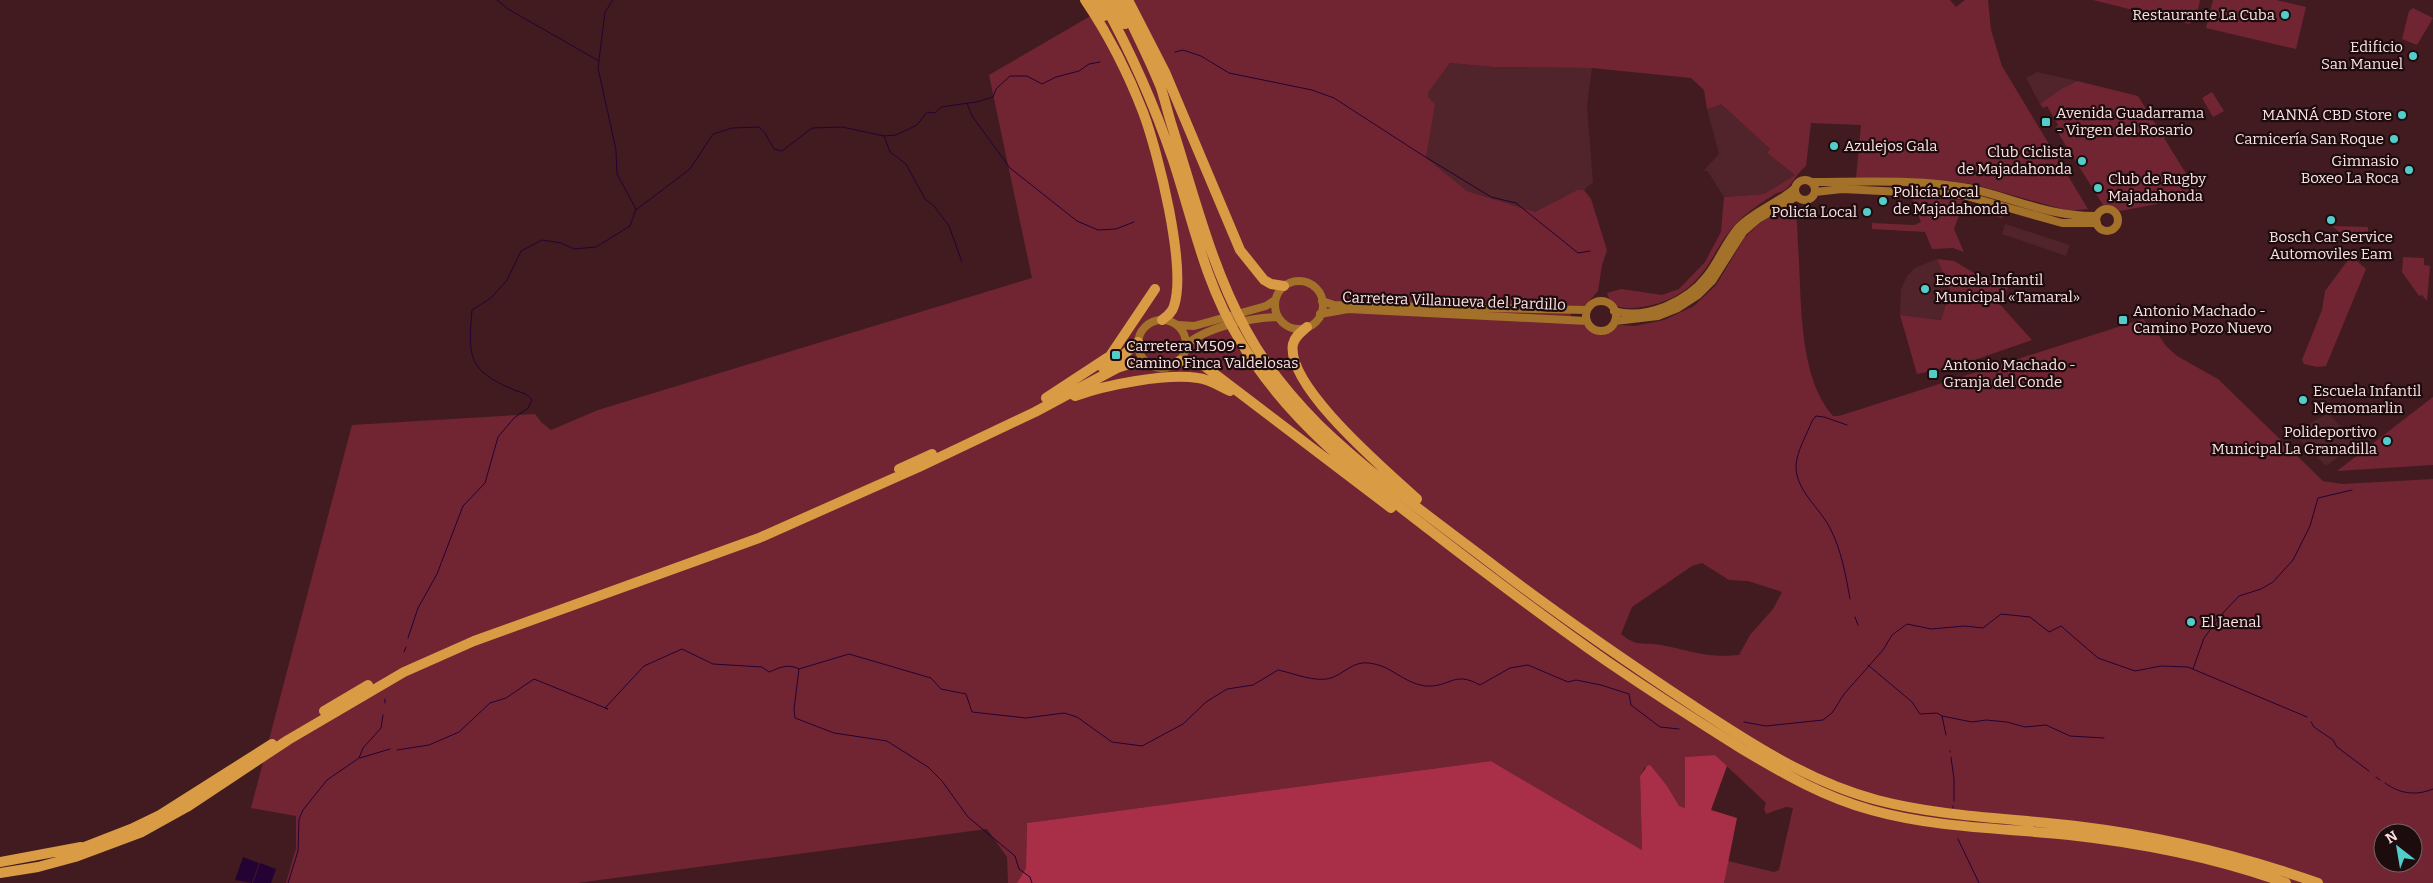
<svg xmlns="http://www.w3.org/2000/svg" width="2433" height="883" viewBox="0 0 2433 883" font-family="Bitter,serif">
  <rect width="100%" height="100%" fill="#411b20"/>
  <!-- built -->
  <path fill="#51232a" d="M1450,63L1494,67L1592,68L1587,105L1593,182L1584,190H1577L1535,212L1467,191L1437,169L1426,158L1434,105L1427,97L1428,93Z
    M2037,72L2077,81L2061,89L2040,104L2026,78Z
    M1720,103L1770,149L1767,153L1795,175L1764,194L1724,197L1708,172L1704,170L1719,154L1707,109Z
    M2005,224L2070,245L2066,256L2002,234Z
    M1937,259L1950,290L1941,320L1900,315L1901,289L1907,276L1915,268Z
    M2328,413L2355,441L2354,445L2326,466L2300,440V437L2312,422Z"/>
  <!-- green -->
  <path fill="#712533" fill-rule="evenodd" d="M1118,0H1950L1956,7L1965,0H1988L1991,30L2002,66L2088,209L2069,211L1973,184L1949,181L1856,178L1861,125L1811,123L1806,166C1796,174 1793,183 1786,189C1782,192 1776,193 1772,196C1759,204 1746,213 1736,224C1724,236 1717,251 1708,265C1690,293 1662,307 1630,308C1619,308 1611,306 1607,293L1621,289L1662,295L1679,289L1705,262L1721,232L1724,197L1764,194L1795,175L1767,153L1770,149L1721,104L1707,109L1704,90L1691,78L1592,68L1494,67L1450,63L1428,93V97L1435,104L1426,158L1467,191L1535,212L1577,190H1584L1591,199L1607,250L1602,265L1598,291L1585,306H1572L1570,323L1582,324L1596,333L1609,332L1619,325L1635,326L1664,320L1694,306L1716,285L1745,237L1760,223L1783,207L1793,203C1798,215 1797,232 1798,245C1802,296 1797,376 1833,416H1839L2143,319L2148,325L2151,324L2166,346L2177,356L2218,379L2323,481L2342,484L2433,479V883H1724L1728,861L1774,872L1779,870L1793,808L1786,807L1766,814L1764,809L1766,803L1715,755L1685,757V808L1679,807L1645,767L1640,776L1642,850L1491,761L1027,823L1026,868L1017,883H1008L1007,857L987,829L577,883H286L296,848V816L251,808L352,425L535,414L541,422L551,430L598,410L1032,278L989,75ZM1702,563L1729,580L1748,581L1782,592L1773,609L1750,635L1739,655C1705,658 1693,651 1661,645C1643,642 1636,647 1621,634L1632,607L1692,566ZM2383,833H2413V863H2383Z
    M2093,0H2200L2196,18L2189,24Z
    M2213,0H2276L2306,7L2296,49L2206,28Z
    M2413,8L2433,18L2417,45L2402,39L2409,11Z
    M2077,81L2138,96L2200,196L2120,211L2103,205L2055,128L2058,125L2047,106L2043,108L2040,104L2061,89Z
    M2212,92L2224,111L2213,117L2202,98Z
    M1911,196L1964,200L1962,206L2003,215L2002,218L1962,207L1954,229L1964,252L1953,248L1932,249L1925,232L1872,229V223L1914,225L1921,222Z
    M2332,226L2368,227V235L2362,234L2348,239Z
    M2351,256L2366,269L2326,366L2317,367L2304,364L2302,360L2322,310L2325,291Z
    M2403,257L2424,258V265L2430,266L2427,301L2422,295L2419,296L2402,272Z
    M1937,259L1954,261L1981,277L2008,287L2007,290L1996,300L2032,340L1960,365L1917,374L1900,315L1941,320L1950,290Z
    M2433,397V465L2337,471Z"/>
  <!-- forest -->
  <path fill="#a92f49" d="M1715,755L1727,766L1711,810L1737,818L1724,883H1017L1026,868L1027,823L1491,761L1642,850L1640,776L1648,765L1651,766L1667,786L1679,806L1685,808V757Z"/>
  <!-- water -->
  <path fill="#250234" d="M243,857L259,863L252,883L235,880Z
    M260,863L276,869L271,883H253Z"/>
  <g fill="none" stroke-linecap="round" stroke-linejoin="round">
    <!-- stream -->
    <path stroke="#250234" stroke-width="1" d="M497,0L508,9L599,61
      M613,0L605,12L598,68L616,150L617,174L636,209
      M1175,52L1183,50L1201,56L1229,73L1312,90L1334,98L1419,153L1491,197L1516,203L1578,253L1590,251
      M967,103L972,116L1010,168L1077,221L1098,230L1116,229L1134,222
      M884,136L890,152L906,164L925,199L934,206L949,226L962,262
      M637,209L690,169L713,134L732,128L759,127L765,133L774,149L782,151L812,128L842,127L884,136L896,135L917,125L927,112L935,113L941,107L976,102L993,97L996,89L1010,76H1027L1042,84L1056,77L1079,71L1089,64L1100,62
      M1847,425L1824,417L1816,416L1812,421C1807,434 1797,451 1796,465C1795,490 1820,508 1830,528C1841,549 1846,576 1850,599
      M1855,617L1858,625
      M408,638L418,608L437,574L463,506L485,483L498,437L514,418L528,408L532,400C527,392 520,393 512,389C468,370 468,357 472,310L491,298L507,280L521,251L542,240L561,243L574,249L596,247L630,226L636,209
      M404,652L406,647
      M1868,665L1912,702L1920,714L1937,713L1942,716L1946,735
      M799,669L794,709L795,718L834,733L887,741L928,767L942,781L968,817L1015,856L1019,869L1030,877L1032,883
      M2193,669L2204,638L2222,614L2239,596L2261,589L2273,582L2293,560L2310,526L2318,498L2352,490
      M385,703V699
      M1942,716L1972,722L1986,720L2007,722L2025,727L2046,725L2070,736L2104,738
      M1744,722L1766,726L1823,720L1832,713L1844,694L1883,650L1892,635L1907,624L1931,629L1965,626L1983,628L2001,614L2030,617L2049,632L2061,626L2098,658L2135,671L2161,666L2188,667L2307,717
      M2311,722L2314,727L2333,740L2337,747L2369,771
      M397,750L429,745L459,732L490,703L506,698L534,679L608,709L605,708L644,666L682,649L713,664L762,667L769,672C779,668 788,663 799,669L849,654L931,678L941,689L966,694L972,712L1026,718L1064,713L1077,717L1112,742L1142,746L1183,724L1206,702L1227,689L1253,685L1278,670C1293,673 1316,683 1331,678C1345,673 1353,661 1369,663C1391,665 1403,683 1425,686C1450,688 1453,670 1480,685L1510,668L1528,665L1568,682L1576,680L1601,685L1629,694L1631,705L1660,727L1679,729
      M1950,751V752
      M1951,757L1954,779V801
      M360,758L390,749
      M2376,777L2380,780
      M2385,783C2400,794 2416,796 2433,789
      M1953,808V806
      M1958,839L1979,883
      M288,883L298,851L299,819L303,810L327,780L359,758L363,748L381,728L383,715"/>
    <!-- secondary -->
    <path stroke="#a37129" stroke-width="8" d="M1795 190a10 10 0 1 1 20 0a10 10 0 1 1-20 0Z
      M1812,182C1859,182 1922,179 1968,188C2014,198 2049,217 2097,216
      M1815,192L1842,189L1963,195L2062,223H2097
      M2096 220a11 11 0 1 1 22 0a11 11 0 1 1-22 0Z
      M1275 305a24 24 0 1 1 48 0a24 24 0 1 1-48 0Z
      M1322,301L1334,305L1587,310
      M1586 316a15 15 0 1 1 30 0a15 15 0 1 1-30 0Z
      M1614,311C1646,320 1687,302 1707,276C1719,261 1725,243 1738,228C1754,211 1777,204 1794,189
      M1320,314L1348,309L1587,321
      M1138 344a24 24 0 1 1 48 0a24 24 0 1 1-48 0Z
      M1615,321L1658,316L1678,308L1698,295L1712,281L1743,232L1758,219L1797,196
      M1178,325L1194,326L1266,306L1275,300
      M1187,344C1208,327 1252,317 1278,317"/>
    <!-- highway -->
    <path stroke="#d99b44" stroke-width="10" d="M1085,0C1108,34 1128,73 1143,112C1158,152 1187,267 1174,306C1172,313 1167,316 1162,320
      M1094,0L1104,16
      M1102,0C1131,52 1154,104 1173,160C1193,221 1205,283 1239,339C1286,420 1362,478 1435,534C1492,578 1549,621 1608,662C1652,692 1697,721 1742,749C1784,774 1824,797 1871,810C1935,828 2003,828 2069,835C2142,843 2217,858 2286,883
      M1112,0L1125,24
      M1120,0C1134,29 1149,58 1161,88C1165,100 1168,114 1172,126C1194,195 1211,266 1246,330C1265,365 1291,397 1319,425C1375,479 1440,524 1501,571C1563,618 1627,662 1692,705C1750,743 1809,782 1877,800C1942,817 2010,818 2076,826C2159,836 2239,855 2318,883
      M1128,0L1165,72L1240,250L1264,280L1271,284L1284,286
      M1307,327C1301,332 1295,336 1293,344C1285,386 1388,472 1417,499
      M1179,361L1203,365L1391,508
      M1103,368L1119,359L1138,342
      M1075,396C1105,385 1166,373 1198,378C1209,379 1219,386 1230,391
      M1046,398L1110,356L1155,289
      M899,469L932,454
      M324,711L368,685
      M77,850L131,829L160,815L272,744
      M0,862L81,847
      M0,873L38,867L75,857L142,832L187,807L288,740L404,672L474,641L759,538L919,467L1035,412L1117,368L1132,363H1148"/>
  </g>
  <!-- markers -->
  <g fill="#53cdca" stroke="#1d0c0e" stroke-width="2">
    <circle cx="2285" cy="15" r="5"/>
    <circle cx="2413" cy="56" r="5"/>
    <circle cx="2402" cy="115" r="5"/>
    <rect x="2041" y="117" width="10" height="10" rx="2.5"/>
    <circle cx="2394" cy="139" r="5"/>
    <circle cx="1834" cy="146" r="5"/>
    <circle cx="2082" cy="161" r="5"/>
    <circle cx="2409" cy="170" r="5"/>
    <circle cx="2098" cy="188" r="5"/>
    <circle cx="1883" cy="201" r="5"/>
    <circle cx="1867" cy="212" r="5"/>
    <circle cx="2331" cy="220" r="5"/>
    <circle cx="1925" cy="289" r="5"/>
    <rect x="2118" y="315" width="10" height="10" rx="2.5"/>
    <rect x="1111" y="350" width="10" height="10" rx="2.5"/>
    <rect x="1928" y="369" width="10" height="10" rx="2.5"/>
    <circle cx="2303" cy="400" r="5"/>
    <circle cx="2387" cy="441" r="5"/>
    <circle cx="2191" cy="622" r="5"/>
  </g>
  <g text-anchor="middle" stroke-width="4.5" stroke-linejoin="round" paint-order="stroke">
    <!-- poi labels -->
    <g font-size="15" fill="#fde2e4" stroke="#1d0c0e" text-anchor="start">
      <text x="2275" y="20" text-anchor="end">Restaurante La Cuba</text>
      <text x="2403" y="52" text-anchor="end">Edificio<tspan x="2403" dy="17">San Manuel</tspan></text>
      <text x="2056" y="118">Avenida Guadarrama<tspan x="2056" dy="17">- Virgen del Rosario</tspan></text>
      <text x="2392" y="120" text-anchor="end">MANNÁ CBD Store</text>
      <text x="2384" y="144" text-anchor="end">Carnicería San Roque</text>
      <text x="1844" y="151">Azulejos Gala</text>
      <text x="2072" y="157" text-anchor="end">Club Ciclista<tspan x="2072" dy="17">de Majadahonda</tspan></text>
      <text x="2399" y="166" text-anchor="end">Gimnasio<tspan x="2399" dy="17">Boxeo La Roca</tspan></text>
      <text x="2108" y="184">Club de Rugby<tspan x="2108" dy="17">Majadahonda</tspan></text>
      <text x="1893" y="197">Policía Local<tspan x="1893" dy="17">de Majadahonda</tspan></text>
      <text x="1857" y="217" text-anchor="end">Policía Local</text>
      <text x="2331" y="242" text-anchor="middle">Bosch Car Service<tspan x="2331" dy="17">Automoviles Eam</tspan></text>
      <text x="1935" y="285">Escuela Infantil<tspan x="1935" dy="17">Municipal «Tamaral»</tspan></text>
      <text x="2133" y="316">Antonio Machado -<tspan x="2133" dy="17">Camino Pozo Nuevo</tspan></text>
      <text x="1126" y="351">Carretera M509 -<tspan x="1126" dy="17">Camino Finca Valdelosas</tspan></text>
      <text x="1943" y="370">Antonio Machado -<tspan x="1943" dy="17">Granja del Conde</tspan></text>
      <text x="2313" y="396">Escuela Infantil<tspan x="2313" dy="17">Nemomarlin</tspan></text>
      <text x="2377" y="437" text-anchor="end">Polideportivo<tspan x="2377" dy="17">Municipal La Granadilla</tspan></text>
      <text x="2201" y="627">El Jaenal</text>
    </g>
    <!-- street labels -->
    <g font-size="15" fill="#fde2e4" stroke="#1d0c0e">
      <text transform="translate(1454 301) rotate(2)" y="5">Carretera Villanueva del Pardillo</text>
    </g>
  </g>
  <!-- north arrow -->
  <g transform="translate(2398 848) rotate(329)"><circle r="24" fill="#1d0c0e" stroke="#776264"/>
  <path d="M0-4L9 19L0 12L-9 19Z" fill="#53cdca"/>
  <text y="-8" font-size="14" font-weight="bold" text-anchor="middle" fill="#fde2e4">N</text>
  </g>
</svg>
